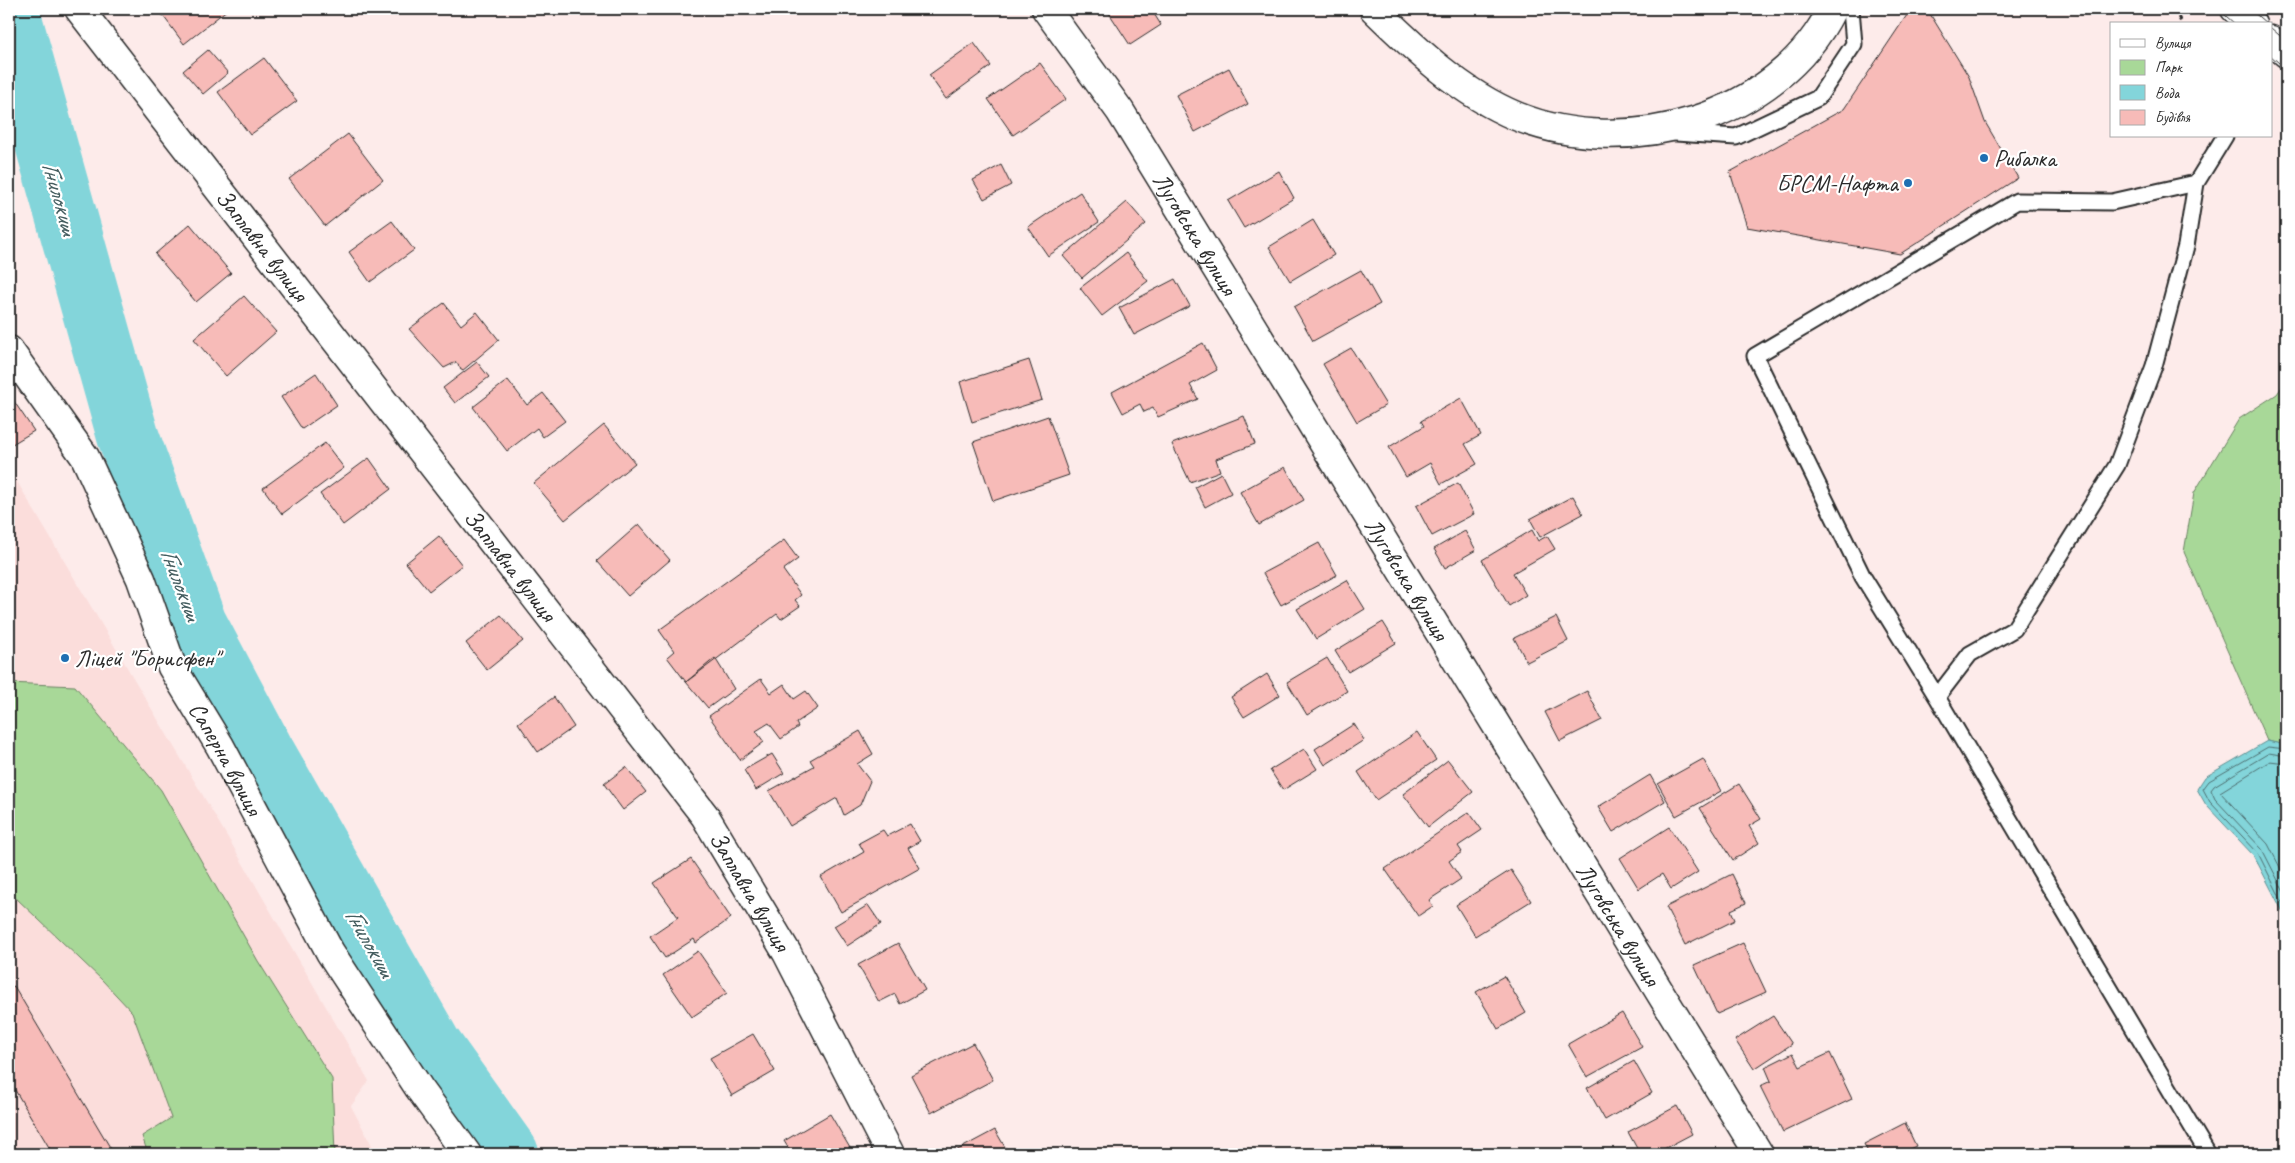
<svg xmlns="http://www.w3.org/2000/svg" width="2295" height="1163" viewBox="0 0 2295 1163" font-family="Caveat,sans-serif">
  <rect width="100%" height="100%" fill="#fdebea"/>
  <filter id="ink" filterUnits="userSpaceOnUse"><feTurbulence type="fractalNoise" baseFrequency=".02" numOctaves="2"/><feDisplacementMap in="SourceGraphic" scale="10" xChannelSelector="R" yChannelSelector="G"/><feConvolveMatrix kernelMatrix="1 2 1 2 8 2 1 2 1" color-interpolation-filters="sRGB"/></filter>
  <g filter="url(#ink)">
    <!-- built -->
    <path fill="#fbdddb" d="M9,468L234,848L369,1081L351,1106L376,1153L374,1154H9Z"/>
    <!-- green -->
    <path fill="#a8d898" stroke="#6a8262" d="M2286,381V745L2267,741L2184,552L2194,493L2239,419L2277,394Z
      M9,683L75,686L161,790L258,961L332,1079L335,1154H148L142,1136L171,1118L132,1012L102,980L16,898H9Z"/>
    <!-- water -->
    <path fill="#83d5da" stroke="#609194" d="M2267,741L2286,745V918L2254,856L2206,805L2197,789L2205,777Z"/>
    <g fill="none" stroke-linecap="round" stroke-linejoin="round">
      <!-- shore -->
      <path stroke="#4e6f71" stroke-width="1" d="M2286,749L2268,747L2209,781L2203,789L2210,802L2258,853L2286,909
        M2286,756L2269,753L2214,786L2211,790L2215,799L2262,849L2286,896
        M2286,763L2270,761L2220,792L2268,844L2286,879"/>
      <!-- river -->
      <path stroke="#83d5da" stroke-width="62" d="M9,12L128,436L196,624L263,751L431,1046L508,1154"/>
    </g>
    <!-- building -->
    <path fill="#f7bbb8" stroke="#2b2b2b" d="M158,9H228L184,44Z
      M390,9H405L395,16Z
      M1116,9H1151L1161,25L1130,45L1109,13Z
      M1911,9H1927L1969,77L1985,122L2018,178L1900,254L1747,227L1730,172L1844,109Z
      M974,43L991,66L946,99L929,75Z
      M208,50L228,73L203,94L183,71Z
      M264,58L297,101L250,135L218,92Z
      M1040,63L1066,99L1013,135L988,99Z
      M1229,68L1248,104L1195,132L1176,95Z
      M348,134L383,180L325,226L289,179Z
      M1001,165L1011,185L984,199L973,180Z
      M1279,171L1294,198L1244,228L1228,201Z
      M1080,192L1099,222L1048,256L1028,227Z
      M1127,202L1146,224L1082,278L1063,256Z
      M1313,220L1334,255L1290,281L1269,247Z
      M392,221L414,250L370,282L349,252Z
      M190,224L231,273L196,302L155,254Z
      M1126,253L1148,281L1102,316L1080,288Z
      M1361,270L1380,304L1313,341L1294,307Z
      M1175,279L1190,306L1134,335L1119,308Z
      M244,296L276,332L226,376L194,339Z
      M444,303L461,325L477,312L499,340L462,371L456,362L444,368L409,329Z
      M1203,343L1217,370L1190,385L1198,399L1158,417L1153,408L1144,412L1140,404L1123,413L1112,392Z
      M1351,348L1386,405L1357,422L1323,364Z
      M1029,360L1042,400L972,422L960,382Z
      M477,362L489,377L455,403L443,388Z
      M316,373L337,405L302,429L281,397Z
      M508,380L527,405L543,393L565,421L543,437L537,428L507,451L473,407Z
      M9,394L34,431L9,446Z
      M1461,398L1481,435L1465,444L1477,464L1441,484L1430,463L1406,477L1389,447L1424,426L1421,421Z
      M1048,416L1069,475L993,501L973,442Z
      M1244,416L1255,444L1216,459L1220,471L1190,482L1172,444Z
      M604,425L635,463L565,520L534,483Z
      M325,443L344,468L282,514L263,488Z
      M369,458L391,489L343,525L320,494Z
      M1285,467L1304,500L1259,525L1240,492Z
      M1221,473L1231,493L1205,507L1195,487Z
      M1458,483L1474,514L1432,536L1416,506Z
      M1573,496L1583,514L1540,537L1530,519Z
      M639,524L670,560L628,596L597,561Z
      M1532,530L1538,541L1547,536L1555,549L1513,573L1526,595L1509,606L1482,560Z
      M1465,531L1476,550L1445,568L1434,549Z
      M439,536L462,565L429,591L406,563Z
      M784,540L798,559L783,570L801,595L795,600L800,606L781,619L777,614L686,682L667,657L674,651L659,630Z
      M1319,543L1337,575L1281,605L1263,573Z
      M1347,580L1365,609L1316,639L1297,609Z
      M501,615L523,641L487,670L466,643Z
      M1556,617L1568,641L1527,662L1514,638Z
      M1383,622L1396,643L1348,672L1335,651Z
      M715,658L734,689L708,708L686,682Z
      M1327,658L1347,691L1307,715L1287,682Z
      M1267,674L1280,695L1244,717L1231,697Z
      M761,679L771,693L784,684L794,699L806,691L818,708L796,723L798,727L781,739L769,723L756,731L764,742L740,760L709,716Z
      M1587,691L1602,720L1560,741L1545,712Z
      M554,697L574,727L538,752L518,723Z
      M1354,724L1364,740L1325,765L1315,749Z
      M860,731L873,754L857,764L870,781L860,805L844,815L837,798L790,826L769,791L814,766L810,760Z
      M1417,732L1436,760L1376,800L1358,772Z
      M1304,749L1317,769L1283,790L1270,770Z
      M772,754L784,773L756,790L744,770Z
      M1703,759L1721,791L1676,816L1658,784Z
      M1448,760L1473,792L1428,827L1403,794Z
      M626,767L646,792L623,810L604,784Z
      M1650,775L1665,801L1613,832L1598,807Z
      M1739,784L1761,819L1749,826L1759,843L1733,860L1700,808Z
      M1469,812L1482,830L1458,846L1462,852L1449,861L1461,879L1429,900L1433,906L1418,916L1385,869Z
      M910,824L920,841L908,848L920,868L841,912L821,877L864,852L859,843L883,830L887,836Z
      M1669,827L1698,872L1671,889L1662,874L1639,889L1620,858Z
      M691,859L731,918L696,943L694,939L665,958L650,936L678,917L654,883Z
      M1511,870L1531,901L1475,936L1456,905Z
      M1732,874L1746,903L1731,910L1735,920L1685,945L1666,907Z
      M868,905L881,924L847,946L834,926Z
      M898,943L925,990L900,1004L895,994L879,1002L858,965Z
      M1743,943L1766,992L1717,1014L1694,965Z
      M698,951L727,993L692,1017L663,975Z
      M1504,976L1526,1013L1498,1029L1476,992Z
      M14,986L114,1154H53L9,1080V989Z
      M1622,1013L1642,1047L1587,1077L1568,1044Z
      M1773,1016L1792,1044L1754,1069L1735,1040Z
      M753,1034L775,1071L732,1096L710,1058Z
      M973,1043L993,1080L931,1113L911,1075Z
      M1793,1053L1800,1067L1830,1053L1852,1099L1783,1132L1760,1086L1771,1081L1765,1067Z
      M1634,1061L1652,1093L1605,1120L1587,1088Z
      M1677,1106L1692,1134L1654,1154H1640L1628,1132Z
      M830,1114L850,1148L840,1154H792L784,1141Z
      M1905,1123L1916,1146L1899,1154H1869L1864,1144Z
      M995,1130L1009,1154H950Z"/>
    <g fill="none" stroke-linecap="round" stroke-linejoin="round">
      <defs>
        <path id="lane" d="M1676,133L1736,137L1818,98L1854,44L1851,9
          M1937,697L1863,577L1755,356L2017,201L2112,202L2196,183
          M2208,1154L1937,697L1970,654L2014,629L2117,465L2154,366L2186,246L2196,183L2225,136"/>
        <g id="street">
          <path id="s1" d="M79,9L705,816L787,953L890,1154"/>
          <path d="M2235,9L2252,24"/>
          <path d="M2271,40L2286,53"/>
          <path id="s2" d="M9,350L85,457L141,579L172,667L220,746L330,952L419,1088L467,1154"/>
        </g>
        <g id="secondary">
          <path id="s3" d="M1046,9L1120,111L1759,1154"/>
          <path d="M1374,9C1416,50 1461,93 1516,116C1625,161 1778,119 1832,9"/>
        </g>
      </defs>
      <!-- lane casing -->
      <use href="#lane" stroke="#2b2b2b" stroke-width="19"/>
      <!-- street casing -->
      <use href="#street" stroke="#2b2b2b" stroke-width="31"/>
      <!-- secondary casing -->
      <use href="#secondary" stroke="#2b2b2b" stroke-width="31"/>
      <!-- path -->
      <path stroke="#2b2b2b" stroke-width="3" stroke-dasharray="5 4" stroke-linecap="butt" d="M2174,9L2182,24
        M2285,1154L2286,1152"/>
      <!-- lane -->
      <use href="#lane" stroke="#fff" stroke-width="15"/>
      <!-- street -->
      <use href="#street" stroke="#fff" stroke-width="28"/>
      <!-- secondary -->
      <use href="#secondary" stroke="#fff" stroke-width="28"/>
      <!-- tram -->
      <path stroke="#2b2b2b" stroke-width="1" d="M2218,9L2235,24
        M2250,9L2267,24
        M2271,28L2286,41
        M2271,56L2286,69"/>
    </g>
  </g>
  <!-- markers -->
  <g fill="#1f6fb2" stroke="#fff" stroke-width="2">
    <circle cx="1984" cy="158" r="5"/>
    <circle cx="1908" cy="183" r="5"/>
    <circle cx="65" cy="658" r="5"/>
  </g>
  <g text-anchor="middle" stroke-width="4.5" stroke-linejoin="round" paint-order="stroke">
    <!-- poi labels -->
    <g font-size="24" fill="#2b2b2b" stroke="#fff" text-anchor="start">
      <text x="1994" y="166">Рибалка</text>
      <text x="1898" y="191" text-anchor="end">БРСМ-Нафта</text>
      <text x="75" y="666">Ліцей "Борисфен"</text>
    </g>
    <!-- street labels -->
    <g font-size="24" fill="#2b2b2b" stroke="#fff">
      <text dy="8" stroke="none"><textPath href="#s3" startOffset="270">Луговська вулиця</textPath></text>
      <text dy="8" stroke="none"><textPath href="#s1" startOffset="299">Заплавна вулиця</textPath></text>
      <text dy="8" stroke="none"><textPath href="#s1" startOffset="704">Заплавна вулиця</textPath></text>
      <text dy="8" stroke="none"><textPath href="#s3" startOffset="675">Луговська вулиця</textPath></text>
      <text dy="8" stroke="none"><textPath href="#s2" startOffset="465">Саперна вулиця</textPath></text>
      <text dy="8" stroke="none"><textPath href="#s1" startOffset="1109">Заплавна вулиця</textPath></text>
      <text dy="8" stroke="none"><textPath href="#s3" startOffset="1080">Луговська вулиця</textPath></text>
    </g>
    <!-- water labels -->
    <g font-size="25" font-style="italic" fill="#455e60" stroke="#fff">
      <text transform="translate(61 198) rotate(74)" y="9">Гнилокиш</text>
      <text transform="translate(182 584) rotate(69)" y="9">Гнилокиш</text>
      <text transform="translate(371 942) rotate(60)" y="9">Гнилокиш</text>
    </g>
  </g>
  <!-- margin -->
  <rect width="2295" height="1163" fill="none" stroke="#fff" stroke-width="30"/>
  <rect x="15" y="15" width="2265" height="1133" fill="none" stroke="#2b2b2b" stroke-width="2" filter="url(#ink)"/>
  <!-- legend -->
  <rect x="2110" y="22" width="162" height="115" fill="#ffffff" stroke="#aaaaaa"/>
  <rect x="2120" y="39" width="25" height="8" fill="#ffffff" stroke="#aaaaaa"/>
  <text x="2155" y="48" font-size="15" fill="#2b2b2b">Вулиця</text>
  <rect x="2120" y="60" width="25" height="15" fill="#a8d898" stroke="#aaaaaa"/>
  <text x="2155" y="72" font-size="15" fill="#2b2b2b">Парк</text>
  <rect x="2120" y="85" width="25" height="15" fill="#83d5da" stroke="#aaaaaa"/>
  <text x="2155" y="98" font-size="15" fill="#2b2b2b">Вода</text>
  <rect x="2120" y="110" width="25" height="15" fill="#f7bbb8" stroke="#aaaaaa"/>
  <text x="2155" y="122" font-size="15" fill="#2b2b2b">Будівля</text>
</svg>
